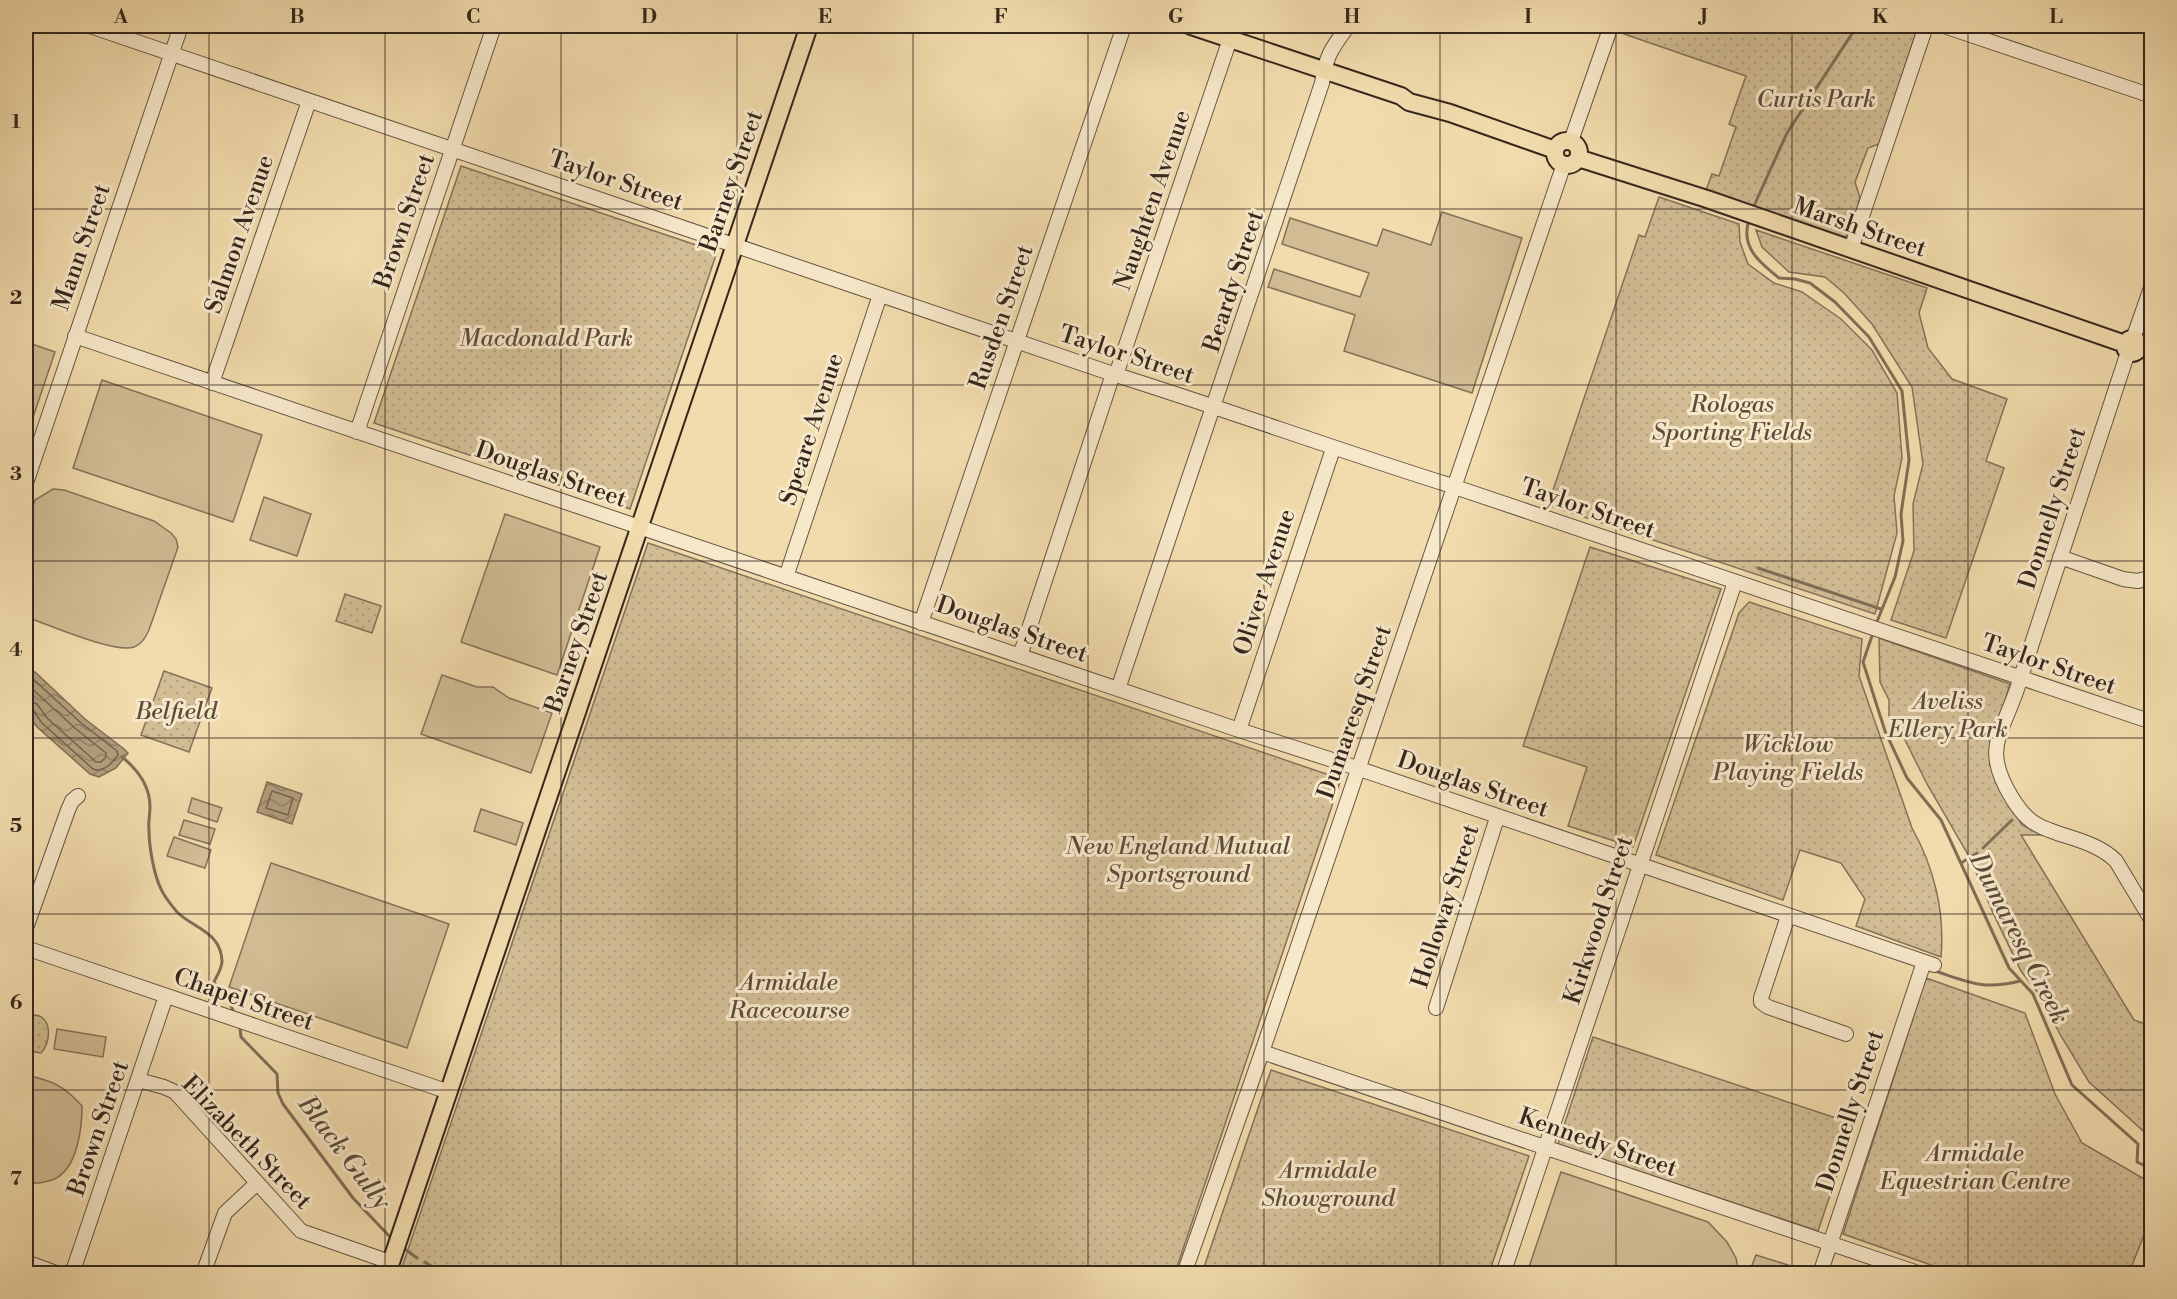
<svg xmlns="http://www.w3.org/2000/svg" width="2177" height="1299" viewBox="0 0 2177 1299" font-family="'Libre Bodoni',serif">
  <defs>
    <pattern id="park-dots" width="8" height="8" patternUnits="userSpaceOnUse" patternTransform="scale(1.5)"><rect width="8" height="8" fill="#d2bd95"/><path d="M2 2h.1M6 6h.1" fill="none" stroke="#b5a280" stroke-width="1.8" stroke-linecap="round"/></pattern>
    <pattern id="water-waves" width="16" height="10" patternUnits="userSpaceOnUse" patternTransform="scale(1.5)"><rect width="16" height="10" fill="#b29e7c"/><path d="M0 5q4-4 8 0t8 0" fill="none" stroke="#928165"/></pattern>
  </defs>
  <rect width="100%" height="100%" fill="#f2dcad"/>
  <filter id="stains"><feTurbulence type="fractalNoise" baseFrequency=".00333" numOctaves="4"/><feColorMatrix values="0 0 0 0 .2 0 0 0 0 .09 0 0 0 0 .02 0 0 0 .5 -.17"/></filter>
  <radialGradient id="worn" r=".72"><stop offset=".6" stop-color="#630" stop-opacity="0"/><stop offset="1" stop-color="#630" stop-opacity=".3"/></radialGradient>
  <!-- green -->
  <path fill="#d2bd95" stroke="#84725a" stroke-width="1.5" d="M1442,212L1522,238L1472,393L1344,351L1355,315L1268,287L1274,269L1360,297L1369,273L1282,244L1290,218L1377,246L1383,229L1431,245Z
    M26,342L55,352L26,438Z
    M102,380L262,435L233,522L73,468Z
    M53,489L64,490L154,521L171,533L176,539L178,547L149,630C145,638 142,644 134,647C115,654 47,624 26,617V529L35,500Z
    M264,497L311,514L297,556L250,540Z
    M505,514L600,547L557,675L461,642Z
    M442,675L477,687H493L509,698L552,713L531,773L421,734Z
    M192,798L222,808L217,822L188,812Z
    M481,809L523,823L516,845L474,831Z
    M184,820L215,829L210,844L179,835Z
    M174,837L211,850L205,868L167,856Z
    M271,863L449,924L407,1048L229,987Z
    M57,1029L106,1037L103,1057L54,1049Z
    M26,1075C53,1081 63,1085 82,1106C82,1127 78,1164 58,1177C50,1183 36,1183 26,1184Z
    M1561,1172L1708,1222L1727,1242L1736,1258L1739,1273H1527Z
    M1756,1255L1804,1270L1803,1273H1749Z"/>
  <!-- park -->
  <path fill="url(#park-dots)" stroke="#84725a" stroke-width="1.5" d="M1627,26L1918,27L1879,144L1868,148L1855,182L1860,198L1850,233L1843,238L1705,193L1712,174L1719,176L1736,127L1729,124L1746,76L1624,34Z
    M461,166L717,252L630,509L374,423Z
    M1659,197L1739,224L1740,242L1748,264L1774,283L1802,292L1841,319L1872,350L1897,393L1902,458L1894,496L1897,533L1875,614L1548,505L1639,235L1645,237Z
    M1756,230L1927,288L1919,313L1928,348L1952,379L2007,399L1986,461L2004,468L1946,638L1891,620L1914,551L1913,504L1923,464L1912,387L1872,324L1844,293L1825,277L1789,272L1762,247Z
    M648,543L1341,779L1175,1273H400Z
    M1590,547L1721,589L1633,847L1568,826L1587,767L1523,746Z
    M345,594L381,606L372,633L336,621Z
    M1749,602L1862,639L1859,676L1912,828C1934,867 1945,912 1941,957L1856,926L1865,899L1841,863L1800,850L1783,900L1656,855L1739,613Z
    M1879,638L2010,684L1990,751V764L2000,789L2022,825L2042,835H2021L2134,1020L2151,1026V1138L2089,1082L2061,1036L2038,993L2021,971L1993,913L1970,858L1927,784L1903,736L1889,720V700L1880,682Z
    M164,671L212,688L189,752L141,735Z
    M1926,978L2025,1013L2055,1094L2082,1143L2151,1183V1217L2129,1273H1954L1843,1234Z
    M34,1015C53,1016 51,1043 41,1053L28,1051L26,1046L28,1020Z
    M1593,1037L1854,1124L1818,1231L1558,1144Z
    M1271,1070L1529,1156L1489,1273H1202Z"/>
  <!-- water -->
  <path fill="url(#water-waves)" stroke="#806e56" stroke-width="1.5" d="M26,671L35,672L85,719L124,749L128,753L116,768L99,777L90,774L37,727L26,711Z
    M267,782L302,794L292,824L257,812Z"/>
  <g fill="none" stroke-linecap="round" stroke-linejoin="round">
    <!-- shore -->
    <path stroke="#74624d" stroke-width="1.5" d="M26,677L33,679L81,723L117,751L118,755C112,763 104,773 93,769L42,723L32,709L26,708
      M26,685L29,686L76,729L106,753V757L101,762H96L47,718L37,704L26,700
      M272,791L293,798L288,815L266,808Z"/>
    <!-- stream -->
    <path stroke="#806e56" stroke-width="3" d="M1753,208L1787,133L1857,26
      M1749,220C1740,247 1760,263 1779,278L1795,279L1810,283L1835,302L1869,337L1902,391L1909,460L1901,514L1903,541L1895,577L1876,624
      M1758,568L1881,609
      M1873,633L1863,662L1885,731L1907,778L1941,820L2009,968L2033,994L2072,1085L2138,1144L2137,1162L2152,1169
      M122,757C137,769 150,786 150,807C150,815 148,823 149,830C149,847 154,875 161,889C164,896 172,906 177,912C193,928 221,932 222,961C222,969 217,975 214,982C221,992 231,1002 234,1013
      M1983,848L2012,820
      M1961,863L1977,853
      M1938,972C1971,983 1985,990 2020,981
      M240,1028L241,1037L277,1074L278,1093L283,1104L353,1198L392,1239
      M402,1247L417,1258
      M425,1262L443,1274"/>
    <defs>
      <path id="minor" d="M90,26L1113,374C1225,409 1334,449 1446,484L2152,722
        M1944,26L2152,96
        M1571,141L1611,26
        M1851,249L1926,26
        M75,336L1239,730L1348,765L1934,965
        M2133,339L2152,285
        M2128,352L2017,689C2001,736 1982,749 2012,798C2022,814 2031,824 2049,830C2072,839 2098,843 2116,861L2152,921
        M1116,375L1230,39
        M212,383L309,101
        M357,432L494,26
        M26,483L181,26
        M2060,557L2123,579L2138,581L2152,577
        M786,577L880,295
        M921,623L1124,26
        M1020,656L1113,374
        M1118,689L1322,83C1326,55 1332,48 1348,26
        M1239,730L1333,449
        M1788,916L1761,998V1002L1768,1007L1846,1034
        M26,928L68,810L72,801L78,796
        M26,948L449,1092
        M1436,1008L1497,818
        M1262,1052L1921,1274
        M138,1080L164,1087L175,1092L301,1231L390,1262
        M26,1262L59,1274
        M72,1274L166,996
        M203,1274L225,1213L257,1183
        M1184,1274L1262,1052L1564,164
        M1503,1274L1735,582
        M1820,1274L1924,962"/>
      <path id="major" d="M1191,26L1401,96L1409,102L1450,113L1555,150
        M1555 153a12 12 0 1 1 24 0a12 12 0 1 1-24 0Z
        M1578,158L1707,199L2125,344
        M2125 346a7 7 0 1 1 14 0a7 7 0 1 1-14 0Z
        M387,1274L809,26"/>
    </defs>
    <!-- minor casing -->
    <use href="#minor" stroke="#645442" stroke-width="16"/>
    <!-- major casing -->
    <use href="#major" stroke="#35271e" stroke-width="20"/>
    <!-- minor -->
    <use href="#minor" stroke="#f7e8ca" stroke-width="14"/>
    <!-- major -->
    <use href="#major" stroke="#f2dcad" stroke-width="16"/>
  </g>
  <!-- grid -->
  <path fill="none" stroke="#35271e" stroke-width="1.5" stroke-opacity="0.55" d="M209,26V1274M385,26V1274M561,26V1274M737,26V1274M913,26V1274M1088,26V1274M1264,26V1274M1440,26V1274M1616,26V1274M1792,26V1274M1968,26V1274M26,209H2152M26,385H2152M26,561H2152M26,738H2152M26,914H2152M26,1090H2152"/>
  <g text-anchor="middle" stroke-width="6" stroke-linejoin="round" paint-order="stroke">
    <!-- park labels -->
    <g font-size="24" font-style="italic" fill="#5c4c3c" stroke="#f7e8ca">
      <text x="1816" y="107">Curtis Park</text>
      <text x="546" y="346">Macdonald Park</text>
      <text x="1732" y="412">Rologas<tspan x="1732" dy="28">Sporting Fields</tspan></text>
      <text x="1948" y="709">Aveliss<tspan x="1948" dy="28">Ellery Park</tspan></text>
      <text x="176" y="719">Belfield</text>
      <text x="1788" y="752">Wicklow<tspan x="1788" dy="28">Playing Fields</tspan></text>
      <text x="1178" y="854">New England Mutual<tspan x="1178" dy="28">Sportsground</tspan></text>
      <text x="789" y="990">Armidale<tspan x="789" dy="28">Racecourse</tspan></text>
      <text x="1975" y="1161">Armidale<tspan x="1975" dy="28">Equestrian Centre</tspan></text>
      <text x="1328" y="1178">Armidale<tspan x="1328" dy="28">Showground</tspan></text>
    </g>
    <!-- street labels -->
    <g font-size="24" fill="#35271e" stroke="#f7e8ca">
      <text transform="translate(616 180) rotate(19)" y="8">Taylor Street</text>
      <text transform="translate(731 181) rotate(-71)" y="8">Barney Street</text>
      <text transform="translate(1152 200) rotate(-71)" y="8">Naughten Avenue</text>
      <text transform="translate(404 221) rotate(-71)" y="8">Brown Street</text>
      <text transform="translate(1860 227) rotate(19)" y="8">Marsh Street</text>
      <text transform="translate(239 234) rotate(-71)" y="8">Salmon Avenue</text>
      <text transform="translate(81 247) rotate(-71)" y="8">Mann Street</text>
      <text transform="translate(1233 281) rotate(-72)" y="8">Beardy Street</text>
      <text transform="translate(1001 317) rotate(-71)" y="8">Rusden Street</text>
      <text transform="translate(1127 354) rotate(18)" y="8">Taylor Street</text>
      <text transform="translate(811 429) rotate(-72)" y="8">Speare Avenue</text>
      <text transform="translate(551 474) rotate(19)" y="8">Douglas Street</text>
      <text transform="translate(1588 508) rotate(19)" y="8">Taylor Street</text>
      <text transform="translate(2052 508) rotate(-72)" y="8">Donnelly Street</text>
      <text transform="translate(1264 582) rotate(-72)" y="8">Oliver Avenue</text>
      <text transform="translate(1012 629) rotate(19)" y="8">Douglas Street</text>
      <text transform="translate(576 642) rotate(-71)" y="8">Barney Street</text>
      <text transform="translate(2049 664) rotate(19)" y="8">Taylor Street</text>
      <text transform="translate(1354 712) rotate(-71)" y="8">Dumaresq Street</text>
      <text transform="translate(1473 784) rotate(19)" y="8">Douglas Street</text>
      <text transform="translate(1445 906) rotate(-72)" y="8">Holloway Street</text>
      <text transform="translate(1598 920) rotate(-72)" y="8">Kirkwood Street</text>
      <text transform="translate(244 999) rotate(19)" y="8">Chapel Street</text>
      <text transform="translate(1850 1111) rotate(-72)" y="8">Donnelly Street</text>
      <text transform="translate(98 1128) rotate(-71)" y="8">Brown Street</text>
      <text transform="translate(247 1142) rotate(46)" y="8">Elizabeth Street</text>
      <text transform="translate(1598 1142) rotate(19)" y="8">Kennedy Street</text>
    </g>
    <!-- water labels -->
    <g font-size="26" font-style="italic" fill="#5a4b3a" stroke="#f7e8ca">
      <text transform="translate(2020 938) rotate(63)" y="9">Dumaresq Creek</text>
      <text transform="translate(345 1152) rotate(53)" y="9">Black Gully</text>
    </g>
  </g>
  <!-- margin -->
  <rect width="2177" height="1299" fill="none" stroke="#f2dcad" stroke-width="66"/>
  <rect x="33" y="33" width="2111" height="1233" fill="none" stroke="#35271e" stroke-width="2"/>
  <g font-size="20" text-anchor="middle" font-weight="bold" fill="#35271e">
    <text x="121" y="23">A</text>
    <text x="297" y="23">B</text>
    <text x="473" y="23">C</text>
    <text x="649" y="23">D</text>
    <text x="825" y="23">E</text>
    <text x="1001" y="23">F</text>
    <text x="1176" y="23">G</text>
    <text x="1352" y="23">H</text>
    <text x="1528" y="23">I</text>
    <text x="1704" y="23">J</text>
    <text x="1880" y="23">K</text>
    <text x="2056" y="23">L</text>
    <text x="16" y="128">1</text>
    <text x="16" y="304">2</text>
    <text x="16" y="480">3</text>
    <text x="16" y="656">4</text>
    <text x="16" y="832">5</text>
    <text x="16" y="1009">6</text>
    <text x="16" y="1185">7</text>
  </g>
  <rect width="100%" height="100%" filter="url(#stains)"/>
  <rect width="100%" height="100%" fill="url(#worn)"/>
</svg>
